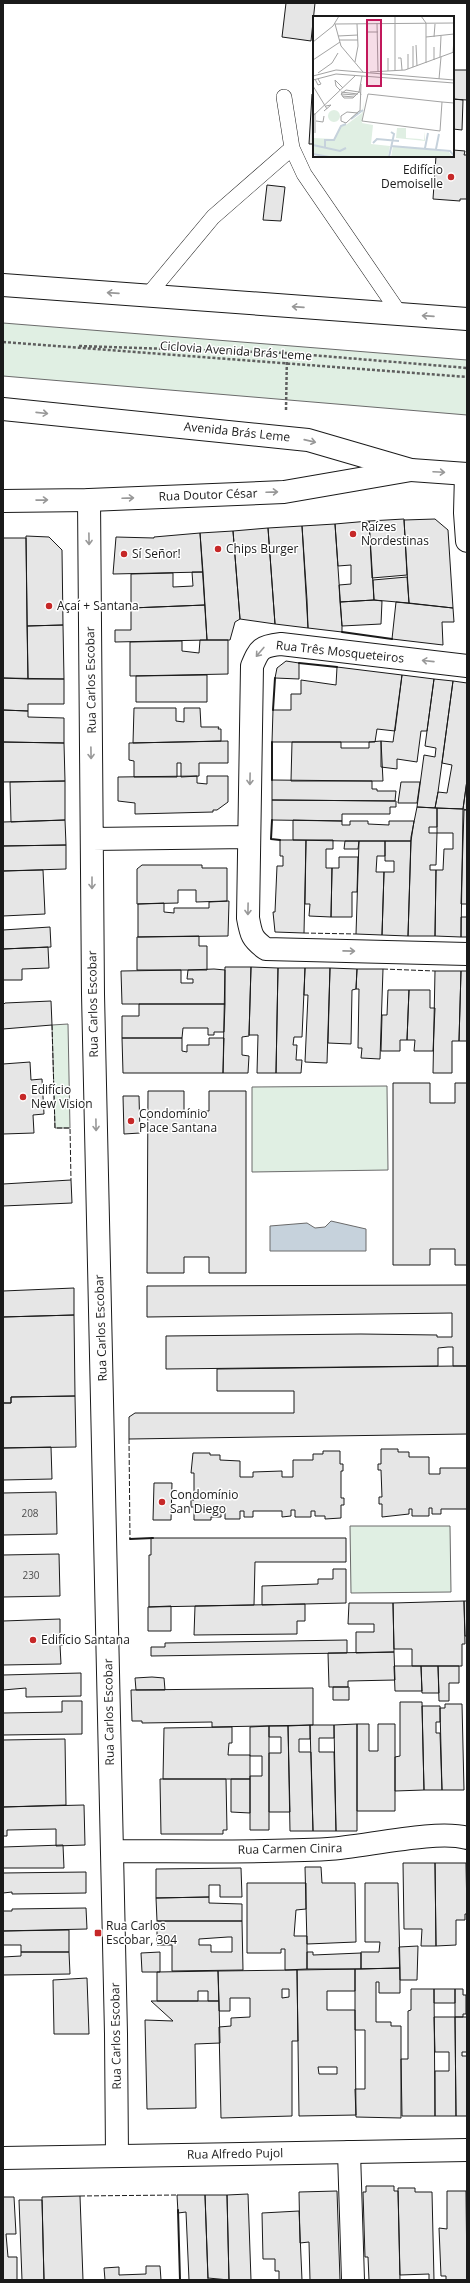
<svg xmlns="http://www.w3.org/2000/svg" width="470" height="2283" viewBox="0 0 470 2283" font-family="'Open Sans',sans-serif">
  <rect width="100%" height="100%" fill="#fff"/>
  <!-- green -->
  <path fill="#e0efe3" stroke="#6a6a6a" d="M3,323L467,360V415L3,376Z
    M68,1024L70,1128H55L52,1025Z
    M387,1086L388,1170L252,1172V1087Z
    M350,1526H450L451,1592L351,1593Z"/>
  <!-- water -->
  <path fill="#c6d2dc" stroke="#6a6a6a" d="M331,1221L366,1229V1251H270V1226L307,1223L315,1228L325,1227Z"/>
  <!-- building -->
  <path fill="#e6e6e6" stroke="#1a1a1a" fill-rule="evenodd" d="M286,3H315L311,41L282,37Z
    M453,70H467V100L453,99Z
    M312,94H314V144H309Z
    M453,99L463,100L462,130L453,129Z
    M453,150L465,151L464,155H467V199H460V201L433,199L436,156H453Z
    M267,185L285,187L281,221L263,220Z
    M404,519L407,575L372,578L369,521Z
    M435,519L448,530L453,608L409,603L404,520Z
    M369,521L374,600L340,602L339,585L351,584V565L338,566L335,524Z
    M335,524L342,626V632L308,628L302,526Z
    M302,526L307,600L308,628L275,624L268,528Z
    M268,528L275,624L240,619L233,531Z
    M233,531L240,619L235,622L230,640H207L200,533Z
    M200,533L203,572L113,574L116,537L154,538V537Z
    M26,536L49,537L62,550L63,625L27,626Z
    M3,538H26L28,679L3,678Z
    M192,572H203L205,605L131,608V574L173,573V587L193,586Z
    M407,577L409,603L374,600L373,580Z
    M374,600L382,601L381,624L342,626L340,602Z
    M396,602L453,608L454,622H442L443,645L392,639Z
    M205,605L207,640L115,642V630H131V608Z
    M63,625L64,679H28L27,626Z
    M200,640H228V674L130,676V642L182,641V651L199,653Z
    M286,661L299,663V679L275,678L277,668Z
    M337,667L402,675L395,731L377,729L375,742H272L273,710H291V694H301V680L336,685Z
    M207,675V702H136V676Z
    M402,675L434,679L427,731H421L417,762L397,759V769L381,767V741L393,742Z
    M3,678L64,679V704H28V711L3,710Z
    M434,679L453,681L438,792L435,808L417,807L424,755L435,757L436,748L425,746Z
    M453,681L467,683V780L463,809L435,808L438,792L447,793L452,765L442,763Z
    M134,708H176V721L184,722V708H200L201,727H219L218,729H221V741L133,743Z
    M3,710L28,711V717L64,718V743L3,742Z
    M228,741V763H199V776L181,777V763H177V777H134V761L129,760V743Z
    M381,741L383,781H291L292,742H341V748H369V742Z
    M3,742L64,743L65,781L3,782Z
    M197,776V783L207,784V776H228V802L217,810H213V812L135,814V803L118,801V777Z
    M272,780L372,781V789H377V791H396L395,801L272,800Z
    M467,780V810L463,809Z
    M65,781V820L11,822L10,782Z
    M401,782H420L417,803H398Z
    M272,800L396,801V807H390V814H342V821L272,820Z
    M417,807L437,808V827H429V833H437L436,865H430V870H436L435,936H408L411,837Z
    M437,808L463,809L461,937L435,936L436,870H443L444,849H453V833H437Z
    M464,810H467V937H461V917H467V904H461Z
    M65,820L66,845L3,846V822Z
    M293,820L342,821V825H350V821H368V824L389,825V821H414L411,841H345L293,840Z
    M280,840H306L304,933L275,932L273,912H275L277,866H283V856H280Z
    M306,840H333V849H326V868H332L331,917L309,916L310,904H305Z
    M345,841H359L358,849H344Z
    M359,841H385V856H377L376,872H384L382,935L356,934Z
    M385,841H411L408,936L382,935L384,872H394V861H385Z
    M66,845V869L3,871V846Z
    M339,857H358L357,892H352V917H331L332,868H339Z
    M142,865H202V868H227V901L196,902V890H178V903L137,904V869Z
    M43,870L45,914L3,916V871Z
    M229,901L228,936L138,937V904L164,903V912L174,913V908H209V902Z
    M50,927L51,947L3,949V930Z
    M199,936V946H207V970H137V937Z
    M48,947L49,968L22,969V980H3V949Z
    M225,967H251L249,1036L242,1037V1055L249,1056L248,1073H223Z
    M251,967L278,968L276,1073H257L258,1035H249Z
    M278,968H305L302,1037H294L293,1045H297L296,1060H302L301,1073H276Z
    M305,968H330L327,1063L305,1062L308,995H304Z
    M330,968L357,969L356,989L352,990L351,1044L328,1043Z
    M214,969L225,970V1004H122L121,971L181,970V983H193V979H187L188,970Z
    M357,969H383L380,1059L361,1058L362,1048H358L359,989H356Z
    M435,971H461L459,1041H452V1073H433Z
    M461,971H467V1073V1041H459Z
    M388,990H409L407,1040H400V1051H381L382,1015H387Z
    M409,990H430V1008H435L433,1051H414L415,1040H407Z
    M51,1001L52,1025L3,1029V1005L5,1003Z
    M139,1004H225L224,1032H214V1035H208V1028H183L182,1038H122V1016H139Z
    M122,1038H182V1051L187,1052V1045H209V1038H224L223,1073H123Z
    M30,1062L31,1080L42,1079L44,1114L33,1115L34,1133L3,1134V1064Z
    M393,1083H430V1103H455V1083H467V1265H455V1249H430V1265H393Z
    M148,1091H184V1111H209V1091H246V1273H209V1257H184V1273H147Z
    M123,1096H139L140,1133L124,1134Z
    M71,1180L72,1203L3,1206V1184Z
    M467,1285V1366H453V1347H448L438,1348V1366L166,1369V1336L361,1334L437,1335V1337H452V1313L147,1317V1286Z
    M74,1288V1315L3,1317V1291Z
    M74,1315L75,1396L11,1397V1403H3V1317Z
    M456,1366H467V1434L129,1439V1417L135,1413H294V1391H217V1369Z
    M75,1396L76,1447L3,1448V1403H11V1397Z
    M51,1447L52,1479L3,1480V1448Z
    M381,1449H398V1452H409V1457H429V1474H440V1468H467V1509H441V1514H432V1508H429V1516H412V1509H409V1514L382,1517V1504H379V1497H382L381,1470H378V1464H381Z
    M323,1451H340V1464H343V1471H341V1498H344V1505H341V1518L325,1519V1516H315V1511H311V1517H295V1510H291V1516L282,1517V1511H253V1517H244V1511H240V1519H225V1512H221V1517H211V1520H194V1507H191V1500H194V1473H191L193,1453H210V1455H220V1460L240,1461V1477H253V1472L282,1471V1477H293V1460H313V1454H323Z
    M154,1483H172L171,1520H153Z
    M56,1492L57,1534L3,1535V1493Z
    M151,1538H346V1562H255L254,1605L149,1607V1555H151Z
    M59,1554L60,1596L3,1597V1555Z
    M333,1569H346V1603L262,1605V1586L318,1584V1579H333Z
    M464,1601H467V1636H465Z
    M464,1601L465,1644H462V1666H412V1649H394L393,1603Z
    M349,1603H393L394,1652L356,1653V1632H374V1624H348Z
    M305,1604V1621H297V1634L194,1635L195,1606Z
    M171,1606V1631H148V1607Z
    M60,1619V1636H63V1645H60L61,1664L3,1665V1621Z
    M347,1640V1653L151,1656V1647H165V1643Z
    M394,1652L395,1680L348,1681V1687H329L328,1653Z
    M394,1666H421L422,1691H395Z
    M421,1666H438L439,1693H422Z
    M438,1666H459V1683H449V1701H439Z
    M81,1673V1696L26,1697V1688L3,1690V1675Z
    M152,1677L164,1678L165,1690H136L135,1678Z
    M333,1687H349V1700H333Z
    M313,1688V1725L212,1727V1722L142,1723V1721H132L131,1690Z
    M62,1701H82V1734L3,1735V1713L62,1712Z
    M400,1702H422L424,1790L395,1791V1757L400,1756Z
    M445,1704H462L464,1790H442L440,1708H445Z
    M422,1706H440V1722H436V1733H440L442,1790H424Z
    M357,1724H369V1751H378V1724H395V1811H357Z
    M357,1724V1831H336L334,1725Z
    M310,1725H334V1738H319V1752H334L336,1831H313Z
    M310,1725V1739H299V1752H311L313,1831H290L288,1726Z
    M269,1726H288L290,1812H269V1753H281V1737H269Z
    M269,1726V1830H250V1776H262V1756H250V1727Z
    M232,1727V1743H229L228,1755H250V1779H163L164,1728Z
    M65,1739L66,1805L3,1807V1740Z
    M160,1779H226L227,1830H223V1834H161Z
    M231,1779H250V1813L231,1812Z
    M84,1805L85,1845L56,1846V1829L7,1830V1836H3V1807Z
    M63,1845L64,1868H3V1847Z
    M403,1863H435L436,1946H421L422,1929H404Z
    M435,1863H466L467,1914H465V1920H456V1945L436,1946Z
    M305,1867H321L322,1883H355L356,1942L307,1944Z
    M241,1868L242,1897H220V1885H209V1897L156,1898V1869Z
    M86,1872V1893L12,1894V1892L3,1893V1873Z
    M247,1883H306V1909L296,1910L294,1936H307V1969L285,1970V1949H281V1953H247Z
    M365,1883H398L400,1968L361,1969V1952H379L380,1942H365Z
    M209,1897V1903L242,1904V1921H157L156,1898Z
    M86,1908L87,1929L3,1931V1911H12V1909Z
    M157,1921H242L243,1970L172,1971V1945H157ZM228,1937H232V1952H211V1945H199V1939Z
    M69,1930V1952H21V1945H3V1931Z
    M418,1946L417,1980H400L399,1947Z
    M21,1952H69L70,1974L3,1975V1957L21,1956Z
    M160,1952V1972H142L141,1953Z
    M307,1952H313V1955L361,1953V1969H307Z
    M400,1968V1993H379V1982H376V2022H391V2026H401V2118L356,2117L355,2089H365V2030H355V1969Z
    M355,1969V1991H327V2010H355L356,2115L299,2116L297,1970ZM318,2067H337V2074H319Z
    M297,1970L298,2041H292V2116L221,2118L219,2027L231,2026V2018L250,2017V1998H230V2011H219L218,1971ZM282,1989H289V1997L282,1998Z
    M218,1971L219,2001H208V1991H198V2001H157V1972Z
    M87,1978L89,2034H54L53,1980Z
    M411,1989H434L435,2116H402L401,2059H408V2011L411,2010Z
    M434,1989H455V2003H434Z
    M455,1989H463V1995H466V2014H463V2017H455Z
    M151,2001H219L220,2043L195,2044L196,2108L147,2109L145,2020L173,2021Z
    M434,2017H455L456,2116H435V2071H449V2052H435Z
    M455,2017H467V2052H462V2056H467V2116H456Z
    M366,2186H394V2191H398L400,2280H369L368,2257H365L363,2192H366Z
    M398,2188H415V2192H432L434,2280H429V2274L400,2275Z
    M337,2191L340,2280H310L309,2242L300,2243L299,2192Z
    M447,2191H466L467,2280H446V2276H441L439,2228L447,2229Z
    M248,2194L251,2280H229L227,2195Z
    M177,2195H205L208,2280H189L186,2212L178,2213Z
    M205,2195H227L229,2280L208,2278Z
    M80,2196L83,2280H44L42,2197Z
    M3,2197H14L16,2234H6L8,2257H17V2280H3Z
    M19,2200H42L44,2280H22Z
    M299,2211L302,2280H279V2271H275V2259H263L262,2213Z
    M146,2266H160L161,2280H105L104,2268L119,2267V2275L146,2274Z"/>
  <g fill="none" stroke-linecap="round" stroke-linejoin="round">
    <defs>
      <path id="service" d="M284,97L292,148L304,174L400,314
        M148,295L213,217L292,148"/>
      <path id="minor" d="M466,474L465,513L467,541
        M89,500L93,994L116,2034L117,2156
        M467,666L281,644C261,646 259,649 252,666L248,918C251,935 252,939 266,949L467,954
        M92,839L249,837
        M112,1851C184,1851 257,1853 328,1849C363,1847 437,1829 467,1838
        M349,2152L353,2280"/>
      <path id="tertiary" d="M3,501L89,500L284,492L411,470"/>
      <path id="secondary" d="M3,2158L467,2150"/>
      <path id="primary" d="M3,285L467,319
        M3,409L308,440L411,470L467,474"/>
    </defs>
    <!-- service casing -->
    <use href="#service" stroke="#1a1a1a" stroke-width="16"/>
    <!-- minor casing -->
    <use href="#minor" stroke="#1a1a1a" stroke-width="24"/>
    <!-- tertiary casing -->
    <use href="#tertiary" stroke="#1a1a1a" stroke-width="24"/>
    <!-- secondary casing -->
    <use href="#secondary" stroke="#1a1a1a" stroke-width="24"/>
    <!-- primary casing -->
    <use href="#primary" stroke="#1a1a1a" stroke-width="24"/>
    <!-- path -->
    <path stroke="#5f5f5f" stroke-width="2.5" stroke-dasharray="3 2" stroke-linecap="butt" d="M3,342L467,377
      M79,346L287,353L467,368
      M286,410L287,353"/>
    <!-- service -->
    <use href="#service" stroke="#fff" stroke-width="15"/>
    <!-- minor -->
    <use href="#minor" stroke="#fff" stroke-width="22"/>
    <!-- tertiary -->
    <use href="#tertiary" stroke="#fff" stroke-width="22"/>
    <!-- secondary -->
    <use href="#secondary" stroke="#fff" stroke-width="22"/>
    <!-- primary -->
    <use href="#primary" stroke="#fff" stroke-width="22"/>
    <!-- fence -->
    <path stroke="#1a1a1a" stroke-width="1" stroke-dasharray="5 2" stroke-linecap="butt" d="M304,933L356,934
      M383,969L435,971
      M52,1025L55,1128H70L71,1180
      M129,1439L130,1539
      M80,2196L177,2195"/>
    <!-- wall -->
    <path stroke="#1a1a1a" stroke-width="2" d="M342,632L392,639
      M299,663L337,667
      M273,710L275,678
      M272,742V780
      M272,820L271,839L280,840
      M130,1539L153,1538
      M178,2210L180,2280"/>
  </g>
  <!-- one-way arrows -->
  <defs><path id="oneway-shaft" d="M-6 0H5M1.5-3L5.5 0L1.5 3" fill="none" stroke-width="1.6" stroke-linecap="round" stroke-linejoin="round"/></defs>
  <g stroke="#989898">
    <use href="#oneway-shaft" transform="translate(113 293) rotate(-176)"/>
    <use href="#oneway-shaft" transform="translate(298 307) rotate(-176)"/>
    <use href="#oneway-shaft" transform="translate(428 316) rotate(-176)"/>
    <use href="#oneway-shaft" transform="translate(42 413) rotate(6)"/>
    <use href="#oneway-shaft" transform="translate(310 441) rotate(13)"/>
    <use href="#oneway-shaft" transform="translate(439 472) rotate(3)"/>
    <use href="#oneway-shaft" transform="translate(272 492) rotate(-2)"/>
    <use href="#oneway-shaft" transform="translate(128 498) rotate(-2)"/>
    <use href="#oneway-shaft" transform="translate(42 500) rotate(-1)"/>
    <use href="#oneway-shaft" transform="translate(89 539) rotate(89)"/>
    <use href="#oneway-shaft" transform="translate(260 652) rotate(130)"/>
    <use href="#oneway-shaft" transform="translate(428 661) rotate(-174)"/>
    <use href="#oneway-shaft" transform="translate(91 753) rotate(89)"/>
    <use href="#oneway-shaft" transform="translate(250 779) rotate(91)"/>
    <use href="#oneway-shaft" transform="translate(92 883) rotate(90)"/>
    <use href="#oneway-shaft" transform="translate(248 909) rotate(91)"/>
    <use href="#oneway-shaft" transform="translate(349 951) rotate(1)"/>
    <use href="#oneway-shaft" transform="translate(96 1125) rotate(89)"/>
  </g>
  <!-- markers -->
  <g fill="#c62828" stroke="#fff" stroke-width="1.5">
    <circle cx="451" cy="177" r="4"/>
    <circle cx="353" cy="534" r="4"/>
    <circle cx="218" cy="549" r="4"/>
    <circle cx="124" cy="554" r="4"/>
    <circle cx="49" cy="606" r="4"/>
    <circle cx="23" cy="1097" r="4"/>
    <circle cx="131" cy="1121" r="4"/>
    <circle cx="162" cy="1502" r="4"/>
    <circle cx="33" cy="1640" r="4"/>
    <rect x="94" y="1929" width="8" height="8" rx="2"/>
  </g>
  <g text-anchor="middle" stroke-width="3" stroke-linejoin="round" paint-order="stroke">
    <!-- number labels -->
    <g font-size="10" fill="#4d4d4d">
      <text x="30" y="1517">208</text>
      <text x="31" y="1579">230</text>
    </g>
    <!-- poi labels -->
    <g font-size="12" fill="#1a1a1a" stroke="#fff" text-anchor="start">
      <text x="443" y="174" text-anchor="end">Edifício<tspan x="443" dy="14">Demoiselle</tspan></text>
      <text x="361" y="531">Raízes<tspan x="361" dy="14">Nordestinas</tspan></text>
      <text x="226" y="553">Chips Burger</text>
      <text x="132" y="558">Sí Señor!</text>
      <text x="57" y="610">Açaí + Santana</text>
      <text x="31" y="1094">Edifício<tspan x="31" dy="14">New Vision</tspan></text>
      <text x="139" y="1118">Condomínio<tspan x="139" dy="14">Place Santana</tspan></text>
      <text x="170" y="1499">Condomínio<tspan x="170" dy="14">San Diego</tspan></text>
      <text x="41" y="1644">Edifício Santana</text>
      <text x="106" y="1930">Rua Carlos<tspan x="106" dy="14">Escobar, 304</tspan></text>
    </g>
    <!-- street labels -->
    <g font-size="12" fill="#1a1a1a" stroke="#fff">
      <text transform="translate(236 351) rotate(4)" y="4">Ciclovia Avenida Brás Leme</text>
      <text transform="translate(237 432) rotate(6)" y="4">Avenida Brás Leme</text>
      <text transform="translate(208 495) rotate(-2)" y="4">Rua Doutor César</text>
      <text transform="translate(340 652) rotate(6)" y="4">Rua Três Mosqueteiros</text>
      <text transform="translate(91 680) rotate(-91)" y="4">Rua Carlos Escobar</text>
      <text transform="translate(93 1004) rotate(-91)" y="4">Rua Carlos Escobar</text>
      <text transform="translate(101 1328) rotate(-92)" y="4">Rua Carlos Escobar</text>
      <text transform="translate(109 1712) rotate(-91)" y="4">Rua Carlos Escobar</text>
      <text transform="translate(290 1849) rotate(-1)" y="4">Rua Carmen Cinira</text>
      <text transform="translate(116 2036) rotate(-91)" y="4">Rua Carlos Escobar</text>
      <text transform="translate(235 2154) rotate(-1)" y="4">Rua Alfredo Pujol</text>
    </g>
  </g>
  <!-- overview -->
  <g transform="translate(313 16)">
    <rect width="141" height="141" fill="#fff"/>
    <path d="M51,84L49,107L60,109L58,128L77,130L75,141H16L0,138V122L21,123L28,109H33L49,97ZM15 100a6 6 0 1 1 12 0a6 6 0 1 1-12 0ZM80,112H93V122L107,123L111,124L112,115L105,114L112,115V125L83,122L84,112ZM80,130L136,136L139,141H78Z" fill="#e0efe3"/>
    <path fill="none" stroke="#c6d2dc" stroke-width="2" d="M38,103L50,94M64,123L60,127L64,123L86,125M0,129L27,135L33,132M78,130L137,135L141,140M12,132V124H21L28,110L33,108M112,132L115,117M123,133L126,118M0,138L16,141M76,141L81,118L78,116"/>
    <path fill="none" stroke="#a3a3a3" stroke-width="1" d="M82,0V55M108,0L113,7V47M64,7L65,55M22,8L28,30L50,56M22,8L141,7M54,8V16H65M25,20L45,19M113,21L141,18M121,21L122,8M26,24H45M0,26L20,10L26,0M103,29L104,50M100,30V51M140,37L141,23M127,41L128,20M75,42V55M85,42H88L89,54M0,44L27,26M121,44V31M42,46L45,30L44,8M95,53V38M57,56L92,54L141,36M5,57L19,47L25,37M0,60L23,54L141,64M2,63L5,69L8,68L5,63M126,63L128,41M0,64L23,58L141,67M0,70L14,93M27,74L23,70L22,64L30,72M28,76L45,78M28,78L43,79M48,79L47,76H46L33,74L28,78L31,82H40L46,76L49,60M29,80L41,81M129,86L127,115L49,105L55,78L129,86L141,87M11,95L18,89L13,90M45,97L34,96L28,100V105L33,107L46,95H47L48,68M0,100L42,60M3,105L10,106L11,100M2,117V97"/>
    <path fill="#c2185b" fill-opacity="0.15" stroke="#c2185b" stroke-width="2" d="M54,4H68V70H54Z"/>
    <rect width="141" height="141" fill="none" stroke="#1a1a1a" stroke-width="2"/>
  </g>
  <!-- border -->
  <rect width="470" height="2283" fill="none" stroke="#1a1a1a" stroke-width="8"/>
</svg>
